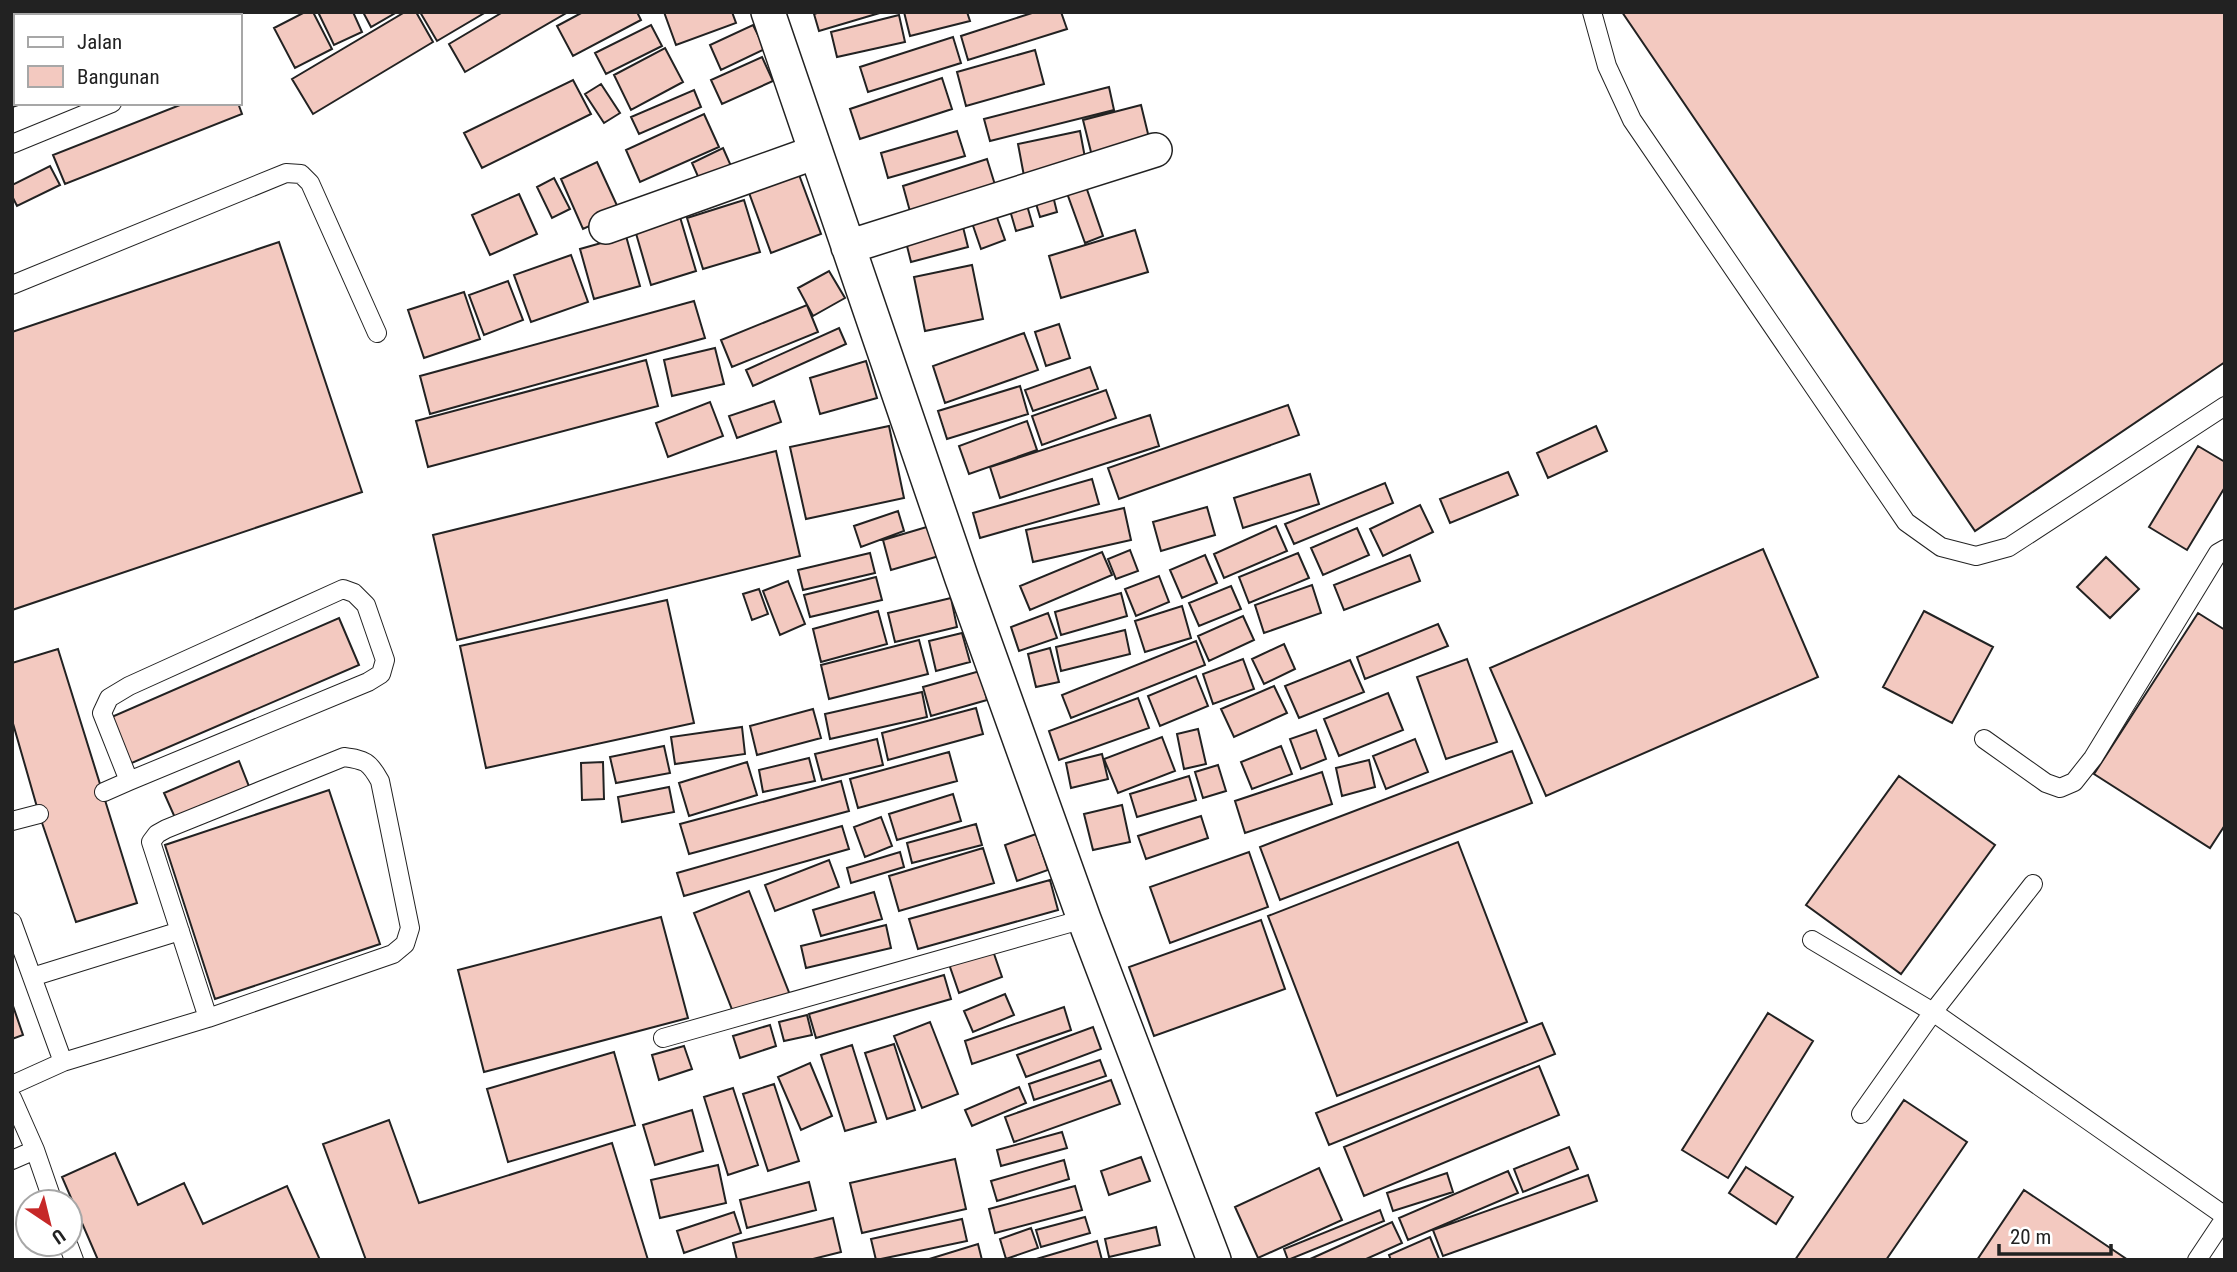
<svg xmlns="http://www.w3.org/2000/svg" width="2237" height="1272" viewBox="0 0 2237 1272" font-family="'Roboto Condensed',sans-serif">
  <rect width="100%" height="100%" fill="#fff"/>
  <!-- building -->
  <path fill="#f3c9c0" stroke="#222" stroke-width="2" d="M12,12H114L115,16H16V103H24L12,107Z
    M305,12H313L332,49L295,68L274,28Z
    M318,12H353L362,32L334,45Z
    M363,12H397L371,27Z
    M405,12H416L433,42L313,114L292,79Z
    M420,12H486L437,41Z
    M503,12H568L465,72L449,44Z
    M583,12H637L641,20L573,56L557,26Z
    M664,12H732L736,23L676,45Z
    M820,12H883L819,31L814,14Z
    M904,12H967L970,21L910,36Z
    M1035,12H1061L1067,29L968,60L961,36Z
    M1622,12H2225V362L1975,531Z
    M899,15L905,42L837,57L831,32Z
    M651,25L662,46L606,74L595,53Z
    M753,25L765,49L721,70L710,45Z
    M953,37L961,63L868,92L860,67Z
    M665,48L683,82L631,110L614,75Z
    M1035,50L1044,84L966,106L957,72Z
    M762,57L773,81L722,104L711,80Z
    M942,78L952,109L860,139L850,109Z
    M573,80L591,114L482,168L464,133Z
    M601,84L620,113L604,123L585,94Z
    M1109,87L1114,110L990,141L984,119Z
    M694,90L701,107L639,134L631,117Z
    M185,103H238L242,114L65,184L53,155Z
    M1141,105L1150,142L1092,156L1083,120Z
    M704,114L719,147L640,182L626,150Z
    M957,131L965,156L888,178L881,153Z
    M1080,131L1086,163L1024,176L1018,144Z
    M723,148L731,166L700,181L692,163Z
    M987,159L996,188L911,215L903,186Z
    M597,162L620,212L583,229L561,179Z
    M50,166L60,185L17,206L12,196V185Z
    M798,172L821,234L771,253L748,190Z
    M1082,175L1103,236L1085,243L1063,182Z
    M554,178L570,209L552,218L537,187Z
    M1052,192L1057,212L1040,217L1034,197Z
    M519,194L537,234L490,255L472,215Z
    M744,200L760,252L703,269L687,218Z
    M1026,202L1033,226L1016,231L1009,207Z
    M994,209L1005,240L981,249L970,217Z
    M680,217L696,271L651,285L635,230Z
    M962,223L968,247L911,262L905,238Z
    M1135,230L1148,272L1061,298L1049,256Z
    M626,236L640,286L594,299L580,249Z
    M279,242L362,492L12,610V332Z
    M571,255L588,302L531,322L514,275Z
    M972,265L983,319L925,331L914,277Z
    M829,271L845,298L813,316L798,288Z
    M508,281L523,320L484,335L469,295Z
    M464,292L480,339L424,358L408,310Z
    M694,301L705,338L430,414L420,376Z
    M807,305L818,332L732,367L721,340Z
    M1059,324L1070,358L1046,366L1035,332Z
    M839,328L846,344L753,386L746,370Z
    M1024,333L1038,370L945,403L933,366Z
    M715,348L724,384L672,396L664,360Z
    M646,360L658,406L428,467L416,421Z
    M866,361L877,398L820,414L810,378Z
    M1090,367L1098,389L1033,411L1025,390Z
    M1020,386L1028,414L947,439L938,411Z
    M1106,390L1116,418L1042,445L1032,416Z
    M774,401L781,422L737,438L729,416Z
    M710,402L723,436L668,457L656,423Z
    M1288,405L1299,435L1119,499L1108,468Z
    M1150,415L1159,446L1000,498L990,467Z
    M1027,421L1037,450L969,474L959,446Z
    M889,426L904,498L806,519L790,447Z
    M1596,426L1607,451L1548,478L1537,453Z
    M2198,446L2225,462V487L2187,550L2149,527Z
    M776,451L800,556L457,640L433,535Z
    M1508,472L1518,495L1450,523L1440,499Z
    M1310,474L1319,504L1243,528L1234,498Z
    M1092,479L1099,504L980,538L973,513Z
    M1385,483L1393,503L1294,544L1285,524Z
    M1420,505L1433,532L1383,556L1370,529Z
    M1207,507L1215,535L1161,551L1153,522Z
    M1124,508L1131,540L1033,562L1026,530Z
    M898,511L904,531L861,547L854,526Z
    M930,526L939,556L891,570L883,540Z
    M1276,526L1287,551L1224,578L1214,554Z
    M1357,528L1369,555L1323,575L1311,548Z
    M1763,549L1818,677L1546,796L1490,668Z
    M1130,550L1138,571L1116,579L1108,559Z
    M1102,552L1112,575L1030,610L1020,586Z
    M870,553L875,573L803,590L798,570Z
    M1298,553L1309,578L1249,603L1239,577Z
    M1205,555L1217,583L1182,598L1170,570Z
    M1410,555L1420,581L1344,610L1334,585Z
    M2106,557L2139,589L2110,618L2077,587Z
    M1159,576L1169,602L1136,616L1125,589Z
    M876,577L882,600L810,617L804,595Z
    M788,581L805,624L780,635L763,591Z
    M1312,585L1321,613L1264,633L1255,605Z
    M1231,586L1241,609L1199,626L1189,603Z
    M759,589L768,614L752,620L743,594Z
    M1121,593L1127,616L1061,635L1055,612Z
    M951,598L957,627L895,642L888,613Z
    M667,600L694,723L486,768L460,646Z
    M1182,606L1191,638L1145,652L1135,621Z
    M878,611L887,644L821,662L813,629Z
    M1924,611L1993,647L1952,723L1883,687Z
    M1048,613L1057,638L1019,651L1011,627Z
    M2198,613L2225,630V825L2210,848L2094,774Z
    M1243,616L1254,640L1209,661L1198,636Z
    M339,618L359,665L127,765L107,719Z
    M1438,624L1448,646L1365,679L1357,657Z
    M1125,630L1130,654L1061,671L1056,647Z
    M962,633L970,662L936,671L929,641Z
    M919,640L928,674L829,699L821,665Z
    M1196,641L1205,665L1071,718L1062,695Z
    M1284,644L1295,669L1264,684L1252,659Z
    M1050,648L1059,682L1036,687L1028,654Z
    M58,649L137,903L76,922L39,814L12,720V663Z
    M1243,659L1254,689L1213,704L1203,674Z
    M1467,659L1497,742L1446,759L1417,677Z
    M1350,660L1364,692L1299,718L1285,686Z
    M980,671L987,700L931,716L923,687Z
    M1196,676L1208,706L1160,726L1148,696Z
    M1274,686L1287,713L1234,737L1221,709Z
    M922,692L927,717L830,739L825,714Z
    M1388,693L1403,730L1339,756L1324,719Z
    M1138,698L1149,728L1059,760L1049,731Z
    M976,708L983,734L888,760L882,733Z
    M813,709L821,738L757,755L750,726Z
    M742,727L745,754L675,764L671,737Z
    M1198,729L1206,764L1184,769L1177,734Z
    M1316,730L1326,759L1301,769L1290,739Z
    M1162,737L1175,771L1118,793L1104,759Z
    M877,739L883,765L822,780L815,754Z
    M1415,739L1428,772L1386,789L1373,756Z
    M664,746L670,773L616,783L610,757Z
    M1281,746L1292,774L1252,789L1241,762Z
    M1512,751L1532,803L1280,900L1260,847Z
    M949,752L957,781L858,808L850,779Z
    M1102,754L1108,779L1071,788L1066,763Z
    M809,758L815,781L763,792L759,770Z
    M1369,760L1375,787L1342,796L1336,768Z
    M239,761L250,789L176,820L164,793Z
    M603,762L604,799L582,800L581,763Z
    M747,762L757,795L689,816L679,783Z
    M1218,765L1226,791L1203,798L1195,772Z
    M1322,772L1332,804L1245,833L1235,801Z
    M1189,776L1196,800L1137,817L1130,794Z
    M1899,776L1995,845L1901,974L1806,905Z
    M841,781L849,811L689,854L680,824Z
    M669,787L674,812L622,822L618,797Z
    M329,790L380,944L215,999L165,845Z
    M953,794L961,821L897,840L889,814Z
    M1122,805L1130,842L1093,850L1084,814Z
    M1201,816L1208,838L1146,859L1138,836Z
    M881,817L892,846L865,857L854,827Z
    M976,824L982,845L912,863L907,843Z
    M842,826L849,849L684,896L677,873Z
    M1036,834L1048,870L1017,881L1005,845Z
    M1458,842L1527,1022L1337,1096L1268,916Z
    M983,848L994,883L899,911L889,876Z
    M900,852L904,867L851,883L847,868Z
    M1249,852L1268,907L1170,943L1150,887Z
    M829,860L839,887L775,911L765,885Z
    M1050,880L1058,910L918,949L909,919Z
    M749,891L790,995L735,1017L694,913Z
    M874,892L882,919L821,936L813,910Z
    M661,917L688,1018L484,1072L458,970Z
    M1261,920L1285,989L1154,1036L1129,967Z
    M886,925L891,948L806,968L801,946Z
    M992,948L1002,977L959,993L949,964Z
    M944,975L951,999L816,1038L809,1014Z
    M1005,994L1014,1015L973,1032L964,1011Z
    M12,1003L23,1035L12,1039Z
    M1064,1007L1071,1030L972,1064L965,1041Z
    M1768,1013L1813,1041L1728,1178L1682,1150Z
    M807,1015L812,1035L784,1041L779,1022Z
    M930,1022L958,1094L922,1108L894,1036Z
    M1542,1023L1555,1054L1329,1145L1316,1113Z
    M770,1025L776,1046L740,1058L733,1036Z
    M1093,1027L1101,1049L1026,1077L1017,1055Z
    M894,1044L915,1110L887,1119L865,1053Z
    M852,1045L876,1122L845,1131L821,1055Z
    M684,1046L692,1069L659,1080L652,1055Z
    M614,1052L635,1125L508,1162L487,1089Z
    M1100,1060L1106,1076L1034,1100L1029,1084Z
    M810,1063L832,1116L801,1130L778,1077Z
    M1539,1066L1559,1115L1364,1196L1344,1147Z
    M1111,1080L1120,1104L1014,1142L1005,1117Z
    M774,1084L799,1161L768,1171L743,1094Z
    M1019,1087L1026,1103L972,1126L965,1110Z
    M733,1088L758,1165L728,1175L704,1097Z
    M1904,1100L1967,1142L1886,1260H1795Z
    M692,1110L703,1151L655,1165L643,1125Z
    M389,1120L419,1203L612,1143L648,1260H366L323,1144Z
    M1062,1132L1067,1148L1001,1166L997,1150Z
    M1569,1147L1578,1169L1523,1192L1514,1169Z
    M115,1153L138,1205L184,1183L203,1224L287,1186L320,1260H98L62,1177Z
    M1141,1157L1150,1181L1109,1195L1101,1171Z
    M955,1159L966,1209L862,1233L850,1183Z
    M1064,1160L1069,1179L997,1201L991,1181Z
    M718,1165L726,1203L660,1218L651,1180Z
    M1746,1167L1793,1197L1776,1224L1729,1193Z
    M1319,1168L1342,1220L1258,1258L1235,1207Z
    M1508,1171L1518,1193L1408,1240L1399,1218Z
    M1447,1173L1453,1192L1393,1211L1387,1193Z
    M1588,1175L1597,1201L1443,1256L1433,1230Z
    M809,1182L816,1210L747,1228L740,1200Z
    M1075,1186L1082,1210L995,1233L989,1209Z
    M2024,1190L2128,1260H1977Z
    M1380,1210L1384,1221L1288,1260L1284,1249Z
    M734,1212L741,1233L684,1253L677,1231Z
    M1085,1217L1090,1233L1041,1247L1036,1230Z
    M833,1218L841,1252L809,1260H737L733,1243Z
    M962,1219L967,1241L876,1260L871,1239Z
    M1392,1222L1402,1243L1364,1260H1308Z
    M1156,1227L1160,1245L1109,1257L1105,1239Z
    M1031,1228L1038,1248L1006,1259L1000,1239Z
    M1430,1237L1439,1259L1391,1260L1389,1255Z
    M1097,1241L1102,1260H1033Z
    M978,1244L982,1260H926Z"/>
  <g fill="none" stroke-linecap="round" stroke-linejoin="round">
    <defs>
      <path id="service" d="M1592,12L1607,66L1632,120L1906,522L1941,547L1976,556L2009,547L2225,406
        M12,144L112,103
        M12,285L286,173L301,174L310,183L377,333
        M1984,739L2046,783L2060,788L2074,782L2093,758L2218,553L2225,549
        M104,792L129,781L368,682L381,674L385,660L366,605L354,593L343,589L129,686L109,698L102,713L129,781
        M12,821L39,814
        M12,922L63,1062L12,1085
        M1812,940L1933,1012L2225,1216
        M32,977L180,931
        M663,1038L1084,919
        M63,1062L208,1018L393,954L405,944L410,928L380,781C369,761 365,760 344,757L166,829L157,834L151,842L208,1018
        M12,1098L35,1150L53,1202
        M1861,1114L1933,1012L2033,884
        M12,1160L35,1150
        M68,1244L74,1260
        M2197,1260L2225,1218"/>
      <path id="minor" d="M768,12L962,579L1084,919L1214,1260
        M606,227L816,152
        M848,247L1155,150"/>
    </defs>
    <!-- service casing -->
    <use href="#service" stroke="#222" stroke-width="20"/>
    <!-- minor casing -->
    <use href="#minor" stroke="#222" stroke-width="36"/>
    <!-- service -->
    <use href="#service" stroke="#fff" stroke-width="18"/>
    <!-- minor -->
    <use href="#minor" stroke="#fff" stroke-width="33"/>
  </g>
  <!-- border -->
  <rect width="2237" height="1272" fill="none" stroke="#222222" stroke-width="28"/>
  <!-- legend -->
  <rect x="14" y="14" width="228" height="91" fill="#ffffff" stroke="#a7a7a7" stroke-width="2"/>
  <rect x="28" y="37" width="35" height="10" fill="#ffffff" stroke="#a7a7a7" stroke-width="2"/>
  <text x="77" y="49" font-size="21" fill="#222222">Jalan</text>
  <rect x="28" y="66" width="35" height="21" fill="#f3c9c0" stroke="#a7a7a7" stroke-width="2"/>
  <text x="77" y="84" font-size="21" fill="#222222">Bangunan</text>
  <!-- north arrow -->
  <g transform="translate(49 1223) rotate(145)"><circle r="33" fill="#ffffff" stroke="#a7a7a7" stroke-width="2"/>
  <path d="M0-5L12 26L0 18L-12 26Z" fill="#c62828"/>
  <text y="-10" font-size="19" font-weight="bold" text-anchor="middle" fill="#222222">U</text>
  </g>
  <!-- scale -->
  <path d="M1999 1244v10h112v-10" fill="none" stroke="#222222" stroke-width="3.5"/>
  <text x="2010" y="1244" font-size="21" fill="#222222" stroke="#ffffff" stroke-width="5" paint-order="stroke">20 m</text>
</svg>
